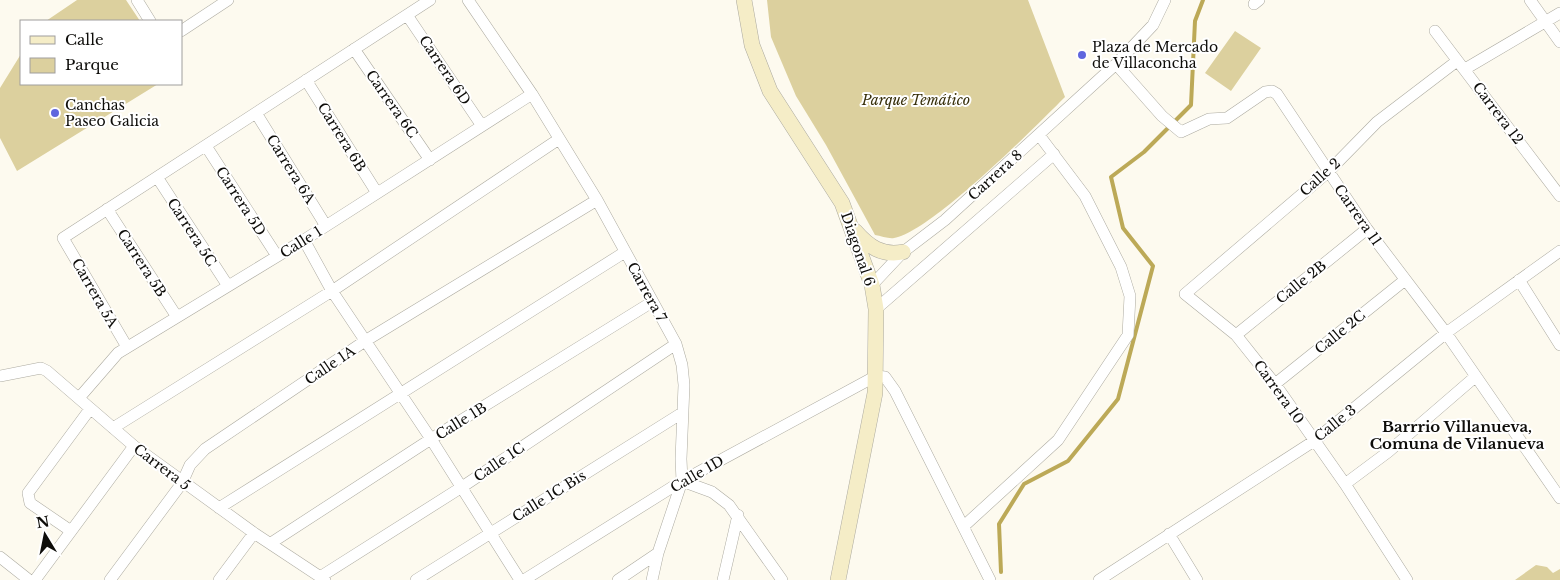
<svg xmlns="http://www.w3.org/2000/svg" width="1560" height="580" viewBox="0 0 1560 580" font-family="'Libre Baskerville',serif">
  <rect width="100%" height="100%" fill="#fdfaef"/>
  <!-- green -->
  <path fill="#dcd09e" d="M77,0H126L140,21H46Z
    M767,0H1028L1065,97C1035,127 931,232 894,238C889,239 881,236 875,235L826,145L796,96L771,37Z
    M1235,31L1261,48L1231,91L1205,73Z
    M21,54V84H158L17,171L0,138V88Z
    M1536,565L1547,567L1553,573L1560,569V580H1515Z"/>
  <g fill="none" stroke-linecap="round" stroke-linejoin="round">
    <!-- stream -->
    <path stroke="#bca957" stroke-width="4" d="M1001,572L999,524L1024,484L1068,461L1118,399L1153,266L1123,228L1111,177L1144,152L1191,105L1195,21L1203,0"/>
    <defs>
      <path id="street" d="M137,0L150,21
        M468,0L532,94L597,200L676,344L682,365L684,385L681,459L682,481L658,553L652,580
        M1530,0L1560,42
        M1254,4L1259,0
        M407,15L482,126
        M181,31L228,0
        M1435,31L1560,196
        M354,49L430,160
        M1116,64L1162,116L1181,132L1209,119L1227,118L1265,92L1272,91L1277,94L1367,229L1446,333L1560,498
        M1465,69L1560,13
        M306,80L377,193
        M256,113L326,226
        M206,146L277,256
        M157,177L228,286
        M107,209L177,317
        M304,240L332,291L431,439L520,580
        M1519,280L1560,345
        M872,285L903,252L945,220L1116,64L1153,25L1165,0
        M876,309L1054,154
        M1236,335L1367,229
        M127,347L63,238L430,0
        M0,376L41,368L47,371L134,446L254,533L325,580
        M1275,384L1405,280
        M79,398L118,353L304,240L532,94
        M113,428L332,291L559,139
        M682,481L712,492L729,505L782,580
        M1345,484L1388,452L1475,377
        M219,508L625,252
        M964,526L1058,440L1128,335L1130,296L1121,267L1085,196L1039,135
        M71,531L30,503L28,493L90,409
        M1169,534L1197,580
        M271,543L431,439L652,302
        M0,557L29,580
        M320,577L462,487L676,344
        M35,580L134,446
        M110,580L182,483L190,465L205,449L365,341L597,200
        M219,580L254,533
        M416,580L682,413
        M524,580L682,481L876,376L885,377L895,391L990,580
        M618,580L658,553
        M723,580L738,515
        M1099,580L1314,441L1446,333L1560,251
        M1407,580L1345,484L1275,384L1236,335L1185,294L1328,172L1377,122L1457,61"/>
      <path id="secondary" d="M744,0L752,45L770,91L842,203L872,285L876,309L875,393L838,580
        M855,231C869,247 882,256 903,252"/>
    </defs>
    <!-- street casing -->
    <use href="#street" stroke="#acaaa0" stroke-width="12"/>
    <!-- secondary casing -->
    <use href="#secondary" stroke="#acaaa0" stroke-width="16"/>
    <!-- street -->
    <use href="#street" stroke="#fff" stroke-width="11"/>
    <!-- secondary -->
    <use href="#secondary" stroke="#f5edc7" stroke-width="15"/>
  </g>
  <!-- markers -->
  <g fill="#5f66de" stroke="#fff" stroke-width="2">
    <circle cx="1082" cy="55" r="5"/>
    <circle cx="55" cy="113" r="5"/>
  </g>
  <g text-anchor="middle" stroke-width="4" stroke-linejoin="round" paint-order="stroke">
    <!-- poi labels -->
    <g font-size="14" fill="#0e0d0a" stroke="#fff" text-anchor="start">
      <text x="1092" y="52">Plaza de Mercado<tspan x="1092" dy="16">de Villaconcha</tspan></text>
      <text x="65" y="110">Canchas<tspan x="65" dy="16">Paseo Galicia</tspan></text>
    </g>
    <!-- street labels -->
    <g font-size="14" fill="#0e0d0a" stroke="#fff">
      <text transform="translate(445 70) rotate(56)" y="5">Carrera 6D</text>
      <text transform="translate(392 104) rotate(55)" y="5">Carrera 6C</text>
      <text transform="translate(1498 113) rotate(53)" y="5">Carrera 12</text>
      <text transform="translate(342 137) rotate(58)" y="5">Carrera 6B</text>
      <text transform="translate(291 169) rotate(58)" y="5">Carrera 6A</text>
      <text transform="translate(995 175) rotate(-42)" y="5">Carrera 8</text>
      <text transform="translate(1320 177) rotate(-42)" y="5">Calle 2</text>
      <text transform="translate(241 201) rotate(57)" y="5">Carrera 5D</text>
      <text transform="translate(1358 215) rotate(55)" y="5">Carrera 11</text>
      <text transform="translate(192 232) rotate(57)" y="5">Carrera 5C</text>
      <text transform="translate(301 242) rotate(-32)" y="5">Calle 1</text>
      <text transform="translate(858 249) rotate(71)" y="5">Diagonal 6</text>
      <text transform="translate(142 263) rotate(57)" y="5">Carrera 5B</text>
      <text transform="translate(1301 282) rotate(-39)" y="5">Calle 2B</text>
      <text transform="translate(647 292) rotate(61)" y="5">Carrera 7</text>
      <text transform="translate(95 293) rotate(60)" y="5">Carrera 5A</text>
      <text transform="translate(1340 332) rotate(-39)" y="5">Calle 2C</text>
      <text transform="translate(330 365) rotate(-34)" y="5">Calle 1A</text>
      <text transform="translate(1279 392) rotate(54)" y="5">Carrera 10</text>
      <text transform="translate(461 421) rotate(-32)" y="5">Calle 1B</text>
      <text transform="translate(1335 423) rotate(-39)" y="5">Calle 3</text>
      <text transform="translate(499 462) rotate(-34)" y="5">Calle 1C</text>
      <text transform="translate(162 467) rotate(37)" y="5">Carrera 5</text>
      <text transform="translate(697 474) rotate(-30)" y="5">Calle 1D</text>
      <text transform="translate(549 496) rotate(-32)" y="5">Calle 1C Bis</text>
    </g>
    <!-- park labels -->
    <g font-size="14" font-style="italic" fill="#38300b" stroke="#fff">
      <text x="916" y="105">Parque Temático</text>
    </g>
    <!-- neighbourhood labels -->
    <g font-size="15" font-weight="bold" fill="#0e0d0a" stroke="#fff">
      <text x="1457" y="432">Barrrio Villanueva,<tspan x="1457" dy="17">Comuna de Vilanueva</tspan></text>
    </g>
  </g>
  <!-- legend -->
  <rect x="20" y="20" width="162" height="65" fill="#ffffff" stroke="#9f9e9d"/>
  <rect x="30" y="36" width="25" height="8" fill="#f5edc7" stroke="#9f9e9d"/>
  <text x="65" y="45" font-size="15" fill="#0e0d0a">Calle</text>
  <rect x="30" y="58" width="25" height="15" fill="#dcd09e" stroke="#9f9e9d"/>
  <text x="65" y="70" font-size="15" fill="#0e0d0a">Parque</text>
  <!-- north arrow -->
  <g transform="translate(45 535) rotate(350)" stroke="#ffffff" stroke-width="4" paint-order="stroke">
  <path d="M0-4L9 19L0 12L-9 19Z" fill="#0e0d0a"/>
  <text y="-8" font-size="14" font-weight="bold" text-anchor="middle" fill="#0e0d0a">N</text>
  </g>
</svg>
